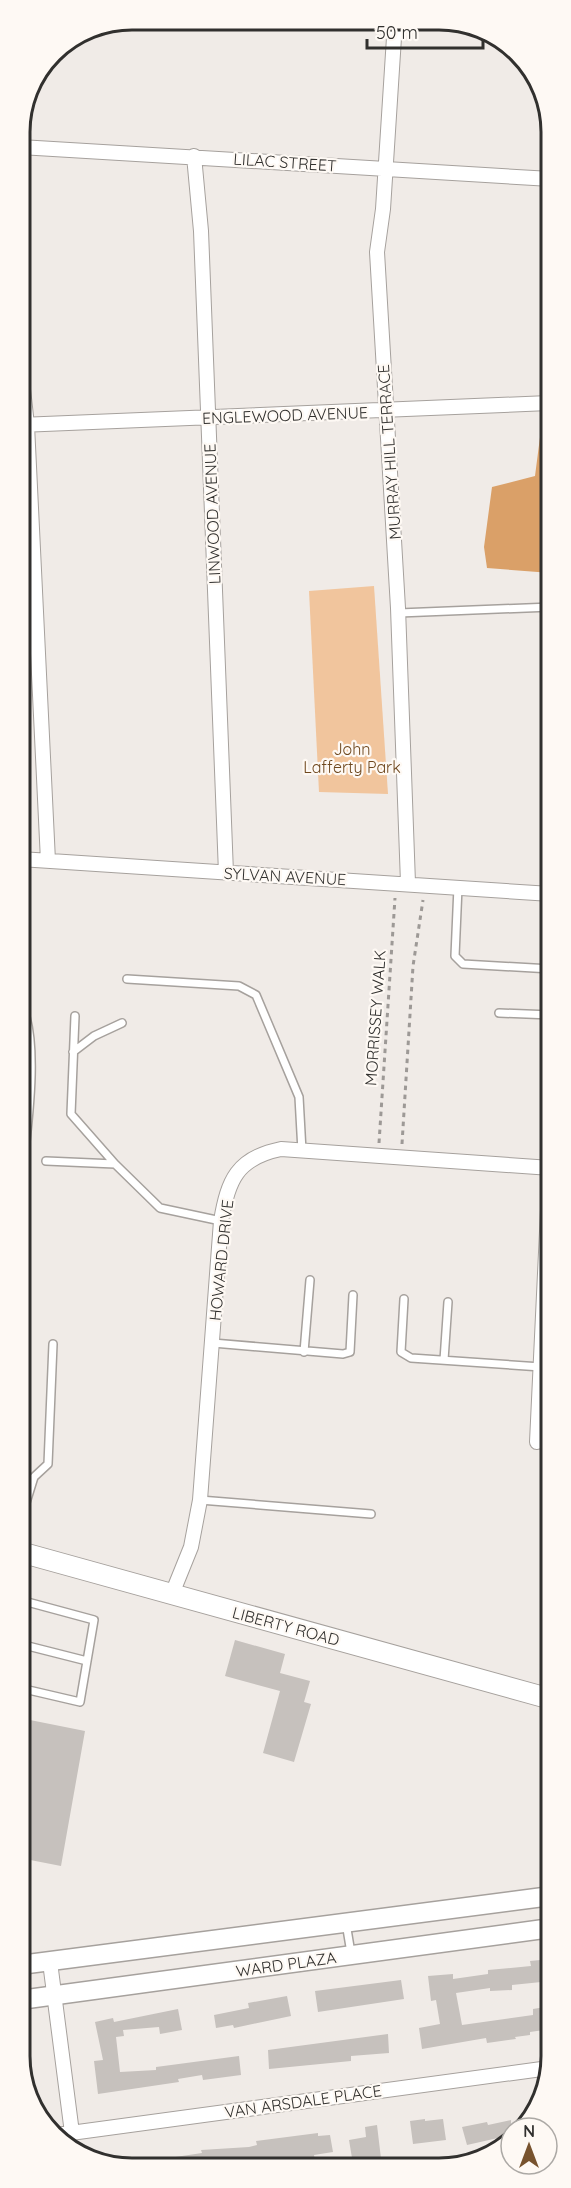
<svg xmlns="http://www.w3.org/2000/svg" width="571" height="2188" viewBox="0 0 571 2188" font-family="Quicksand,sans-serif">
  <rect width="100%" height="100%" fill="#f0ebe7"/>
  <!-- green -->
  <path fill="#f1c59d" d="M374,586L388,794L319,792L309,591Z"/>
  <!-- forest -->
  <path fill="#daa068" d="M551,352V573L487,568L484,547L492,487L535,476Z"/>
  <!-- building -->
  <path fill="#c6c1bd" d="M235,1640L285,1654L280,1673L310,1681L304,1702L311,1704L294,1762L263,1753L280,1691L225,1676Z
    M20,1718L85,1731L61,1866L20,1858Z
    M551,1959V1981L512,1985V1990L490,1991V1988L456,1993L462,2025L533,2015V2009L545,2007L551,2008V2029L530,2032V2035L515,2037L516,2039L487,2043L486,2038L422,2049L419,2028L440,2024L436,2000L431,2001L428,1976L453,1974V1979L488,1974V1970L531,1966L530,1961Z
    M401,1980L404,1999L318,2012L315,1991Z
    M287,1996L291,2016L234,2028L233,2025L216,2028L214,2015L249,2008L248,2003Z
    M178,2009L182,2030L160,2034L159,2027L123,2030L124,2036L116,2037L120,2072L156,2070V2067L239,2056L241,2075L203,2080L202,2075L178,2079L179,2082L98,2094L94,2061L103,2060L95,2022L113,2018L114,2022Z
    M388,2034L389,2053L351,2056V2061L269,2069L268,2050Z
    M425,2119V2121L443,2119L446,2140L413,2144L410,2121Z
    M511,2120V2135L467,2145L462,2127L487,2122L488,2125Z
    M377,2125L382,2167H359L358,2157L352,2158L349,2140L366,2137L365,2127Z
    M318,2133V2136L330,2135L333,2152L314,2155L315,2160L265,2164V2167L162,2166V2159L202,2153L201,2150L249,2147L257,2145L256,2141Z"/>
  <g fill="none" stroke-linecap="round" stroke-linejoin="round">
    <defs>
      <path id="service" d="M399,613L551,607
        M458,887L455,956L463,964L551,969
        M127,979L239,986L256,995L299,1097L302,1151
        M20,1002C43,1041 24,1149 20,1196
        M499,1013L551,1015
        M75,1016L71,1114L115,1164
        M73,1052L94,1036L122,1023
        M46,1161L115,1164L160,1208L221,1221
        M404,1299L401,1352L411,1358L541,1367
        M213,1343L343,1354L350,1352L353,1295
        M304,1352L310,1280
        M444,1360L448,1302
        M200,1500L371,1514
        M20,1522L34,1477L48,1464L53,1344
        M20,1600L94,1620L80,1702L20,1688
        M20,1644L87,1661
        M346,1923L351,1953"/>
      <path id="minor" d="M395,22L383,209L377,252L398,608L408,883
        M20,147L551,179
        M194,156L201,231L226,873
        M550,179L551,224
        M20,363L27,425L48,861
        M20,425L549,403
        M20,859L551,894
        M537,1442L550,1168
        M172,1594L191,1547L200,1500L221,1221C228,1180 237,1158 281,1149L551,1168
        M50,1962L72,2133
        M56,2135L549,2068"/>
      <path id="tertiary" d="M20,1965L551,1896
        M20,2000L551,1928"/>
      <path id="secondary" d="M20,1552L551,1699"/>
    </defs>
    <!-- service casing -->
    <use href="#service" stroke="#a6a19d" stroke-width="10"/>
    <!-- minor casing -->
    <use href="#minor" stroke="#a6a19d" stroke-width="16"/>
    <!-- tertiary casing -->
    <use href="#tertiary" stroke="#a6a19d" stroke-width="21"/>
    <!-- secondary casing -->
    <use href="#secondary" stroke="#a6a19d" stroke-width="22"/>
    <!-- path -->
    <path stroke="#9d9996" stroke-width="3" stroke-dasharray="4.5 4.5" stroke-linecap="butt" d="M379,1143L395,898
      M402,1144L413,966L423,900"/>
    <!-- service -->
    <use href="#service" stroke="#fff" stroke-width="7"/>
    <!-- minor -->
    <use href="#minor" stroke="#fff" stroke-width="14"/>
    <!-- tertiary -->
    <use href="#tertiary" stroke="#fff" stroke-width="18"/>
    <!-- secondary -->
    <use href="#secondary" stroke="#fff" stroke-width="20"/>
  </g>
  <g text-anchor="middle" stroke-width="4.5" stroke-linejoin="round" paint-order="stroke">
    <!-- street labels -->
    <g font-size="16" fill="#31302e" stroke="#fef9f4">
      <text transform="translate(285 162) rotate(4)" y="6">LILAC STREET</text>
      <text transform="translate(285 415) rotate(-2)" y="6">ENGLEWOOD AVENUE</text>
      <text transform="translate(389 452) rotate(-94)" y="6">MURRAY HILL TERRACE</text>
      <text transform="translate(212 514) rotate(-92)" y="6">LINWOOD AVENUE</text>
      <text transform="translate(285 876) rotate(3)" y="6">SYLVAN AVENUE</text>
      <text transform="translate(375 1018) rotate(-86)" y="6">MORRISSEY WALK</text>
      <text transform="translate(221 1260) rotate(-84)" y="6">HOWARD DRIVE</text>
      <text transform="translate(286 1626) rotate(15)" y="6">LIBERTY ROAD</text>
      <text transform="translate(286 1964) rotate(-8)" y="6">WARD PLAZA</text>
      <text transform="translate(303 2101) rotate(-8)" y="6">VAN ARSDALE PLACE</text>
    </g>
    <!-- park labels -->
    <g font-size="16" fill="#6e471d" stroke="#fef9f4">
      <text x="352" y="755">John<tspan x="352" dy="18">Lafferty Park</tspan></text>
    </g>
  </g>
  <!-- crop -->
  <path d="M0 0H571V2188H0ZM132 30H439A102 102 0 0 1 541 132V2056A102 102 0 0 1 439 2158H132A102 102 0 0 1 30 2056V132A102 102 0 0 1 132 30Z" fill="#fef9f4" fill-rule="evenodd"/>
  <path fill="none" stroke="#31302e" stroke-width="3" d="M132 30H439A102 102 0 0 1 541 132V2056A102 102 0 0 1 439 2158H132A102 102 0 0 1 30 2056V132A102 102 0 0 1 132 30Z"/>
  <!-- north arrow -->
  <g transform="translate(529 2146)"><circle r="28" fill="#fef9f4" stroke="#aca9a5" stroke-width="1.5"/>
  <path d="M0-4.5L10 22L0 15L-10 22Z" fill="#78532e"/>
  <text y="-9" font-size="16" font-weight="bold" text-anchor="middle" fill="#31302e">N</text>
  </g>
  <!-- scale -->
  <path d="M367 39v9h116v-9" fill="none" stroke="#31302e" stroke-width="3"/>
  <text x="376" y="39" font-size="18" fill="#31302e" stroke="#fef9f4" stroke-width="4.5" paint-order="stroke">50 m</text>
</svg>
